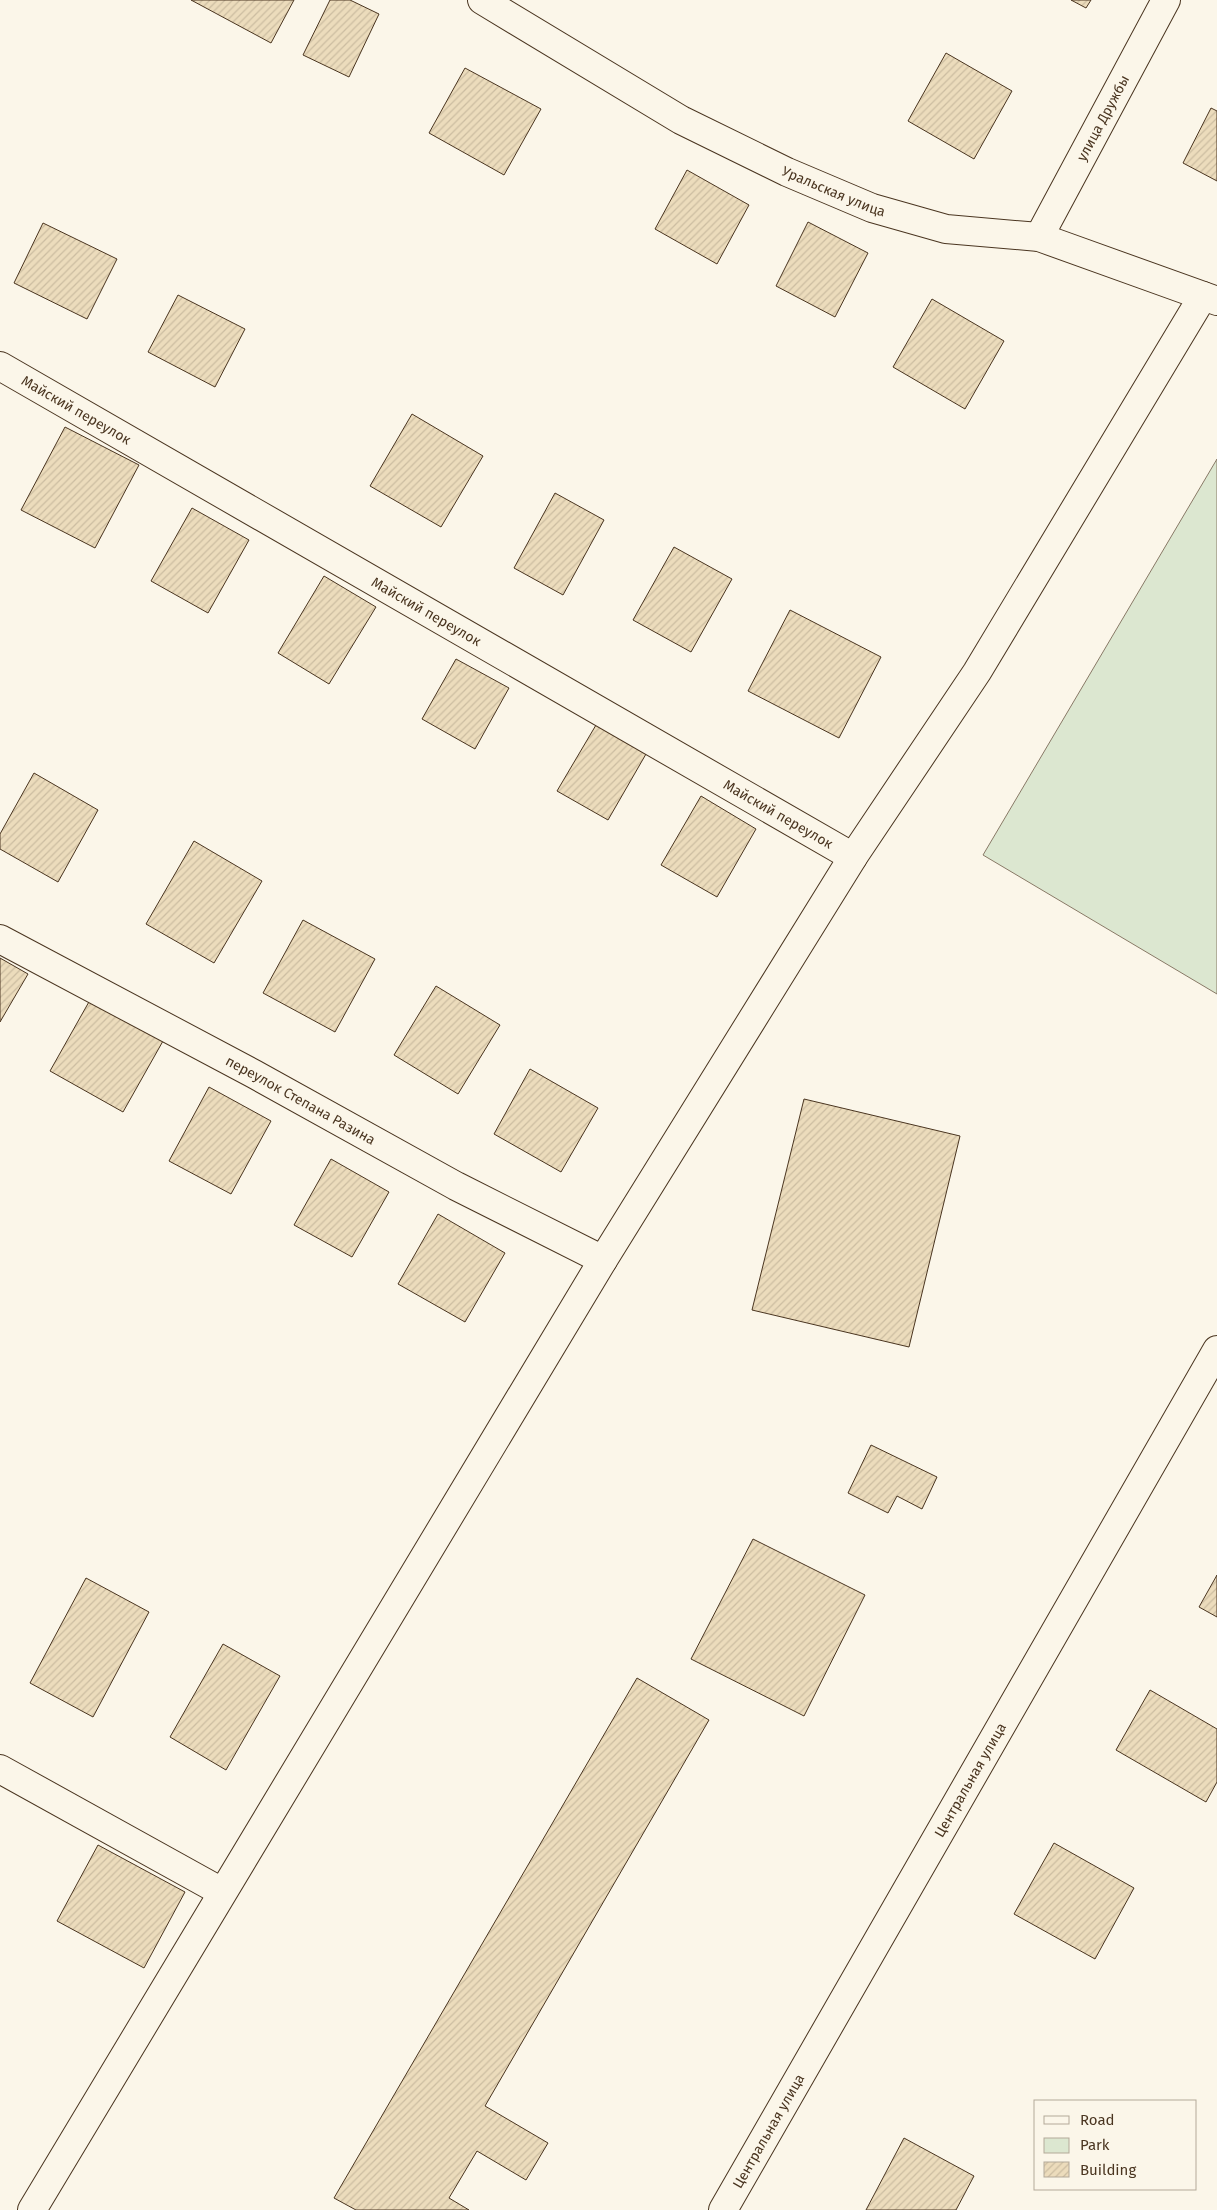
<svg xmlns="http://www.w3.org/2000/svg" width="1217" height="2210" viewBox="0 0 1217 2210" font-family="'Fira Sans',sans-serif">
  <defs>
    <pattern id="building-hatch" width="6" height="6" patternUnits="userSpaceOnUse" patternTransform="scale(1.25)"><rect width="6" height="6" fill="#ecdcbc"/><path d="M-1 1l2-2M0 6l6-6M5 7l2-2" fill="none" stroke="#ccbda1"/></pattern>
  </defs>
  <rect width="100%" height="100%" fill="#fbf6e9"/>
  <!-- park -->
  <path fill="#dce7d0" stroke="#887966" d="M1217,459V994L983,855Z"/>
  <!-- building -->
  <path fill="url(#building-hatch)" stroke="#4a3520" d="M191,0H294L271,43Z
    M330,0H350L379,14L349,77L303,55Z
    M1071,0H1091L1086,8Z
    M946,53L1012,91L974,159L908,121Z
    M465,68L541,109L504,175L429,133Z
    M1211,108L1217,111V181L1183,163Z
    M687,170L749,205L717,264L655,229Z
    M808,222L868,253L835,317L776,286Z
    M43,223L117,259L87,319L14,283Z
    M178,295L245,329L215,387L148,352Z
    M932,299L1004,341L965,409L893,367Z
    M412,414L483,456L441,527L370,486Z
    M65,427L139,465L95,548L21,510Z
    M555,493L604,520L563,595L514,568Z
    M192,508L249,540L208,613L151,581Z
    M674,547L732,579L691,652L633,620Z
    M324,576L376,607L329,684L278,653Z
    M790,610L881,657L839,738L748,691Z
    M456,659L509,688L475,749L422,719Z
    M596,725L646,754L608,820L557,791Z
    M34,773L98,810L58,882L0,849V834Z
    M701,796L756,829L717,897L661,865Z
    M194,841L262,881L214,963L146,924Z
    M303,920L375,959L335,1032L263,993Z
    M0,958L28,974L0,1022Z
    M436,986L500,1025L458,1094L394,1055Z
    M90,1000L163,1041L123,1112L50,1071Z
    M530,1069L598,1108L561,1172L494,1134Z
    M209,1087L271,1121L231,1194L169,1161Z
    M804,1099L960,1136L909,1347L752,1310Z
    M331,1159L389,1192L352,1257L294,1225Z
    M438,1214L505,1253L465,1322L398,1284Z
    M871,1445L937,1477L922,1509L897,1496L888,1513L848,1493Z
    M753,1539L865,1595L804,1716L691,1659Z
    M1217,1575V1617L1199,1607Z
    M86,1578L149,1612L93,1717L30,1683Z
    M223,1644L280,1676L226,1770L170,1737Z
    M637,1678L709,1720L485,2106L548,2143L526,2180L477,2151L449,2198L469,2210H356L334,2198Z
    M1150,1690L1217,1729V1782L1206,1802L1116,1750Z
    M1054,1843L1134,1888L1095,1959L1014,1914Z
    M98,1845L185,1892L144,1968L57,1921Z
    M904,2138L974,2176L956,2210H866Z"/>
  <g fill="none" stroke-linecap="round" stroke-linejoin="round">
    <defs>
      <g id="minor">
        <path id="s1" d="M0,366L853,857"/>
        <path id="s2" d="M0,939L254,1074L456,1186L603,1260"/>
        <path d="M0,1769L222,1892"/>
        <path d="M32,2210L603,1260L853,857L977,672L1203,296"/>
        <path id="s3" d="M723,2210L1217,1350"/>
      </g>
      <g id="tertiary">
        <path id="s4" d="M482,0L681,120L787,172L872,208L946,229L1039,237L1217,301"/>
        <path id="s5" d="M1039,237L1166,0"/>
      </g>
    </defs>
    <!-- minor casing -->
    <use href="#minor" stroke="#4a3520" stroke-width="30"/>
    <!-- tertiary casing -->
    <use href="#tertiary" stroke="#4a3520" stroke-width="30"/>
    <!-- minor -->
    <use href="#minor" stroke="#fbf6e9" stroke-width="28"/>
    <!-- tertiary -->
    <use href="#tertiary" stroke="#fbf6e9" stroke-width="28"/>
  </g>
  <g text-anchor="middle" stroke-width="4" stroke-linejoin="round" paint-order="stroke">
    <!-- street labels -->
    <g font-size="14" fill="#4a3520" stroke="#fbf6e9">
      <text dy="5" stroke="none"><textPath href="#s5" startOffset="135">улица Дружбы</textPath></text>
      <text dy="5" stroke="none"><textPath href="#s4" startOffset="401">Уральская улица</textPath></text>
      <text dy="5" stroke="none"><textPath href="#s1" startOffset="88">Майский переулок</textPath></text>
      <text dy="5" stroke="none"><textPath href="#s1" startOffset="492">Майский переулок</textPath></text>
      <text dy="5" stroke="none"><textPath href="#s1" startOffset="898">Майский переулок</textPath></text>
      <text dy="5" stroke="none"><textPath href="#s2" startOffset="341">переулок Степана Разина</textPath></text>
      <text dy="5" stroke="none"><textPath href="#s3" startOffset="496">Центральная улица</textPath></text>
      <text dy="5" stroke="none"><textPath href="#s3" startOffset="91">Центральная улица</textPath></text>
    </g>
  </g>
  <!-- legend -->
  <rect x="1034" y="2100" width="162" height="90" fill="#fbf6e9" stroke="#b4a999"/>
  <rect x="1044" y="2116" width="25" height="8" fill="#fbf6e9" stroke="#b4a999"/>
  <text x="1080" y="2125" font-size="15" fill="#4a3520">Road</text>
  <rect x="1044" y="2138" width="25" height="15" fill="#dce7d0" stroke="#b4a999"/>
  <text x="1080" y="2150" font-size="15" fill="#4a3520">Park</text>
  <rect x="1044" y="2162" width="25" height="15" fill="url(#building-hatch)" stroke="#b4a999"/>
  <text x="1080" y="2175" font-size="15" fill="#4a3520">Building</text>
</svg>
